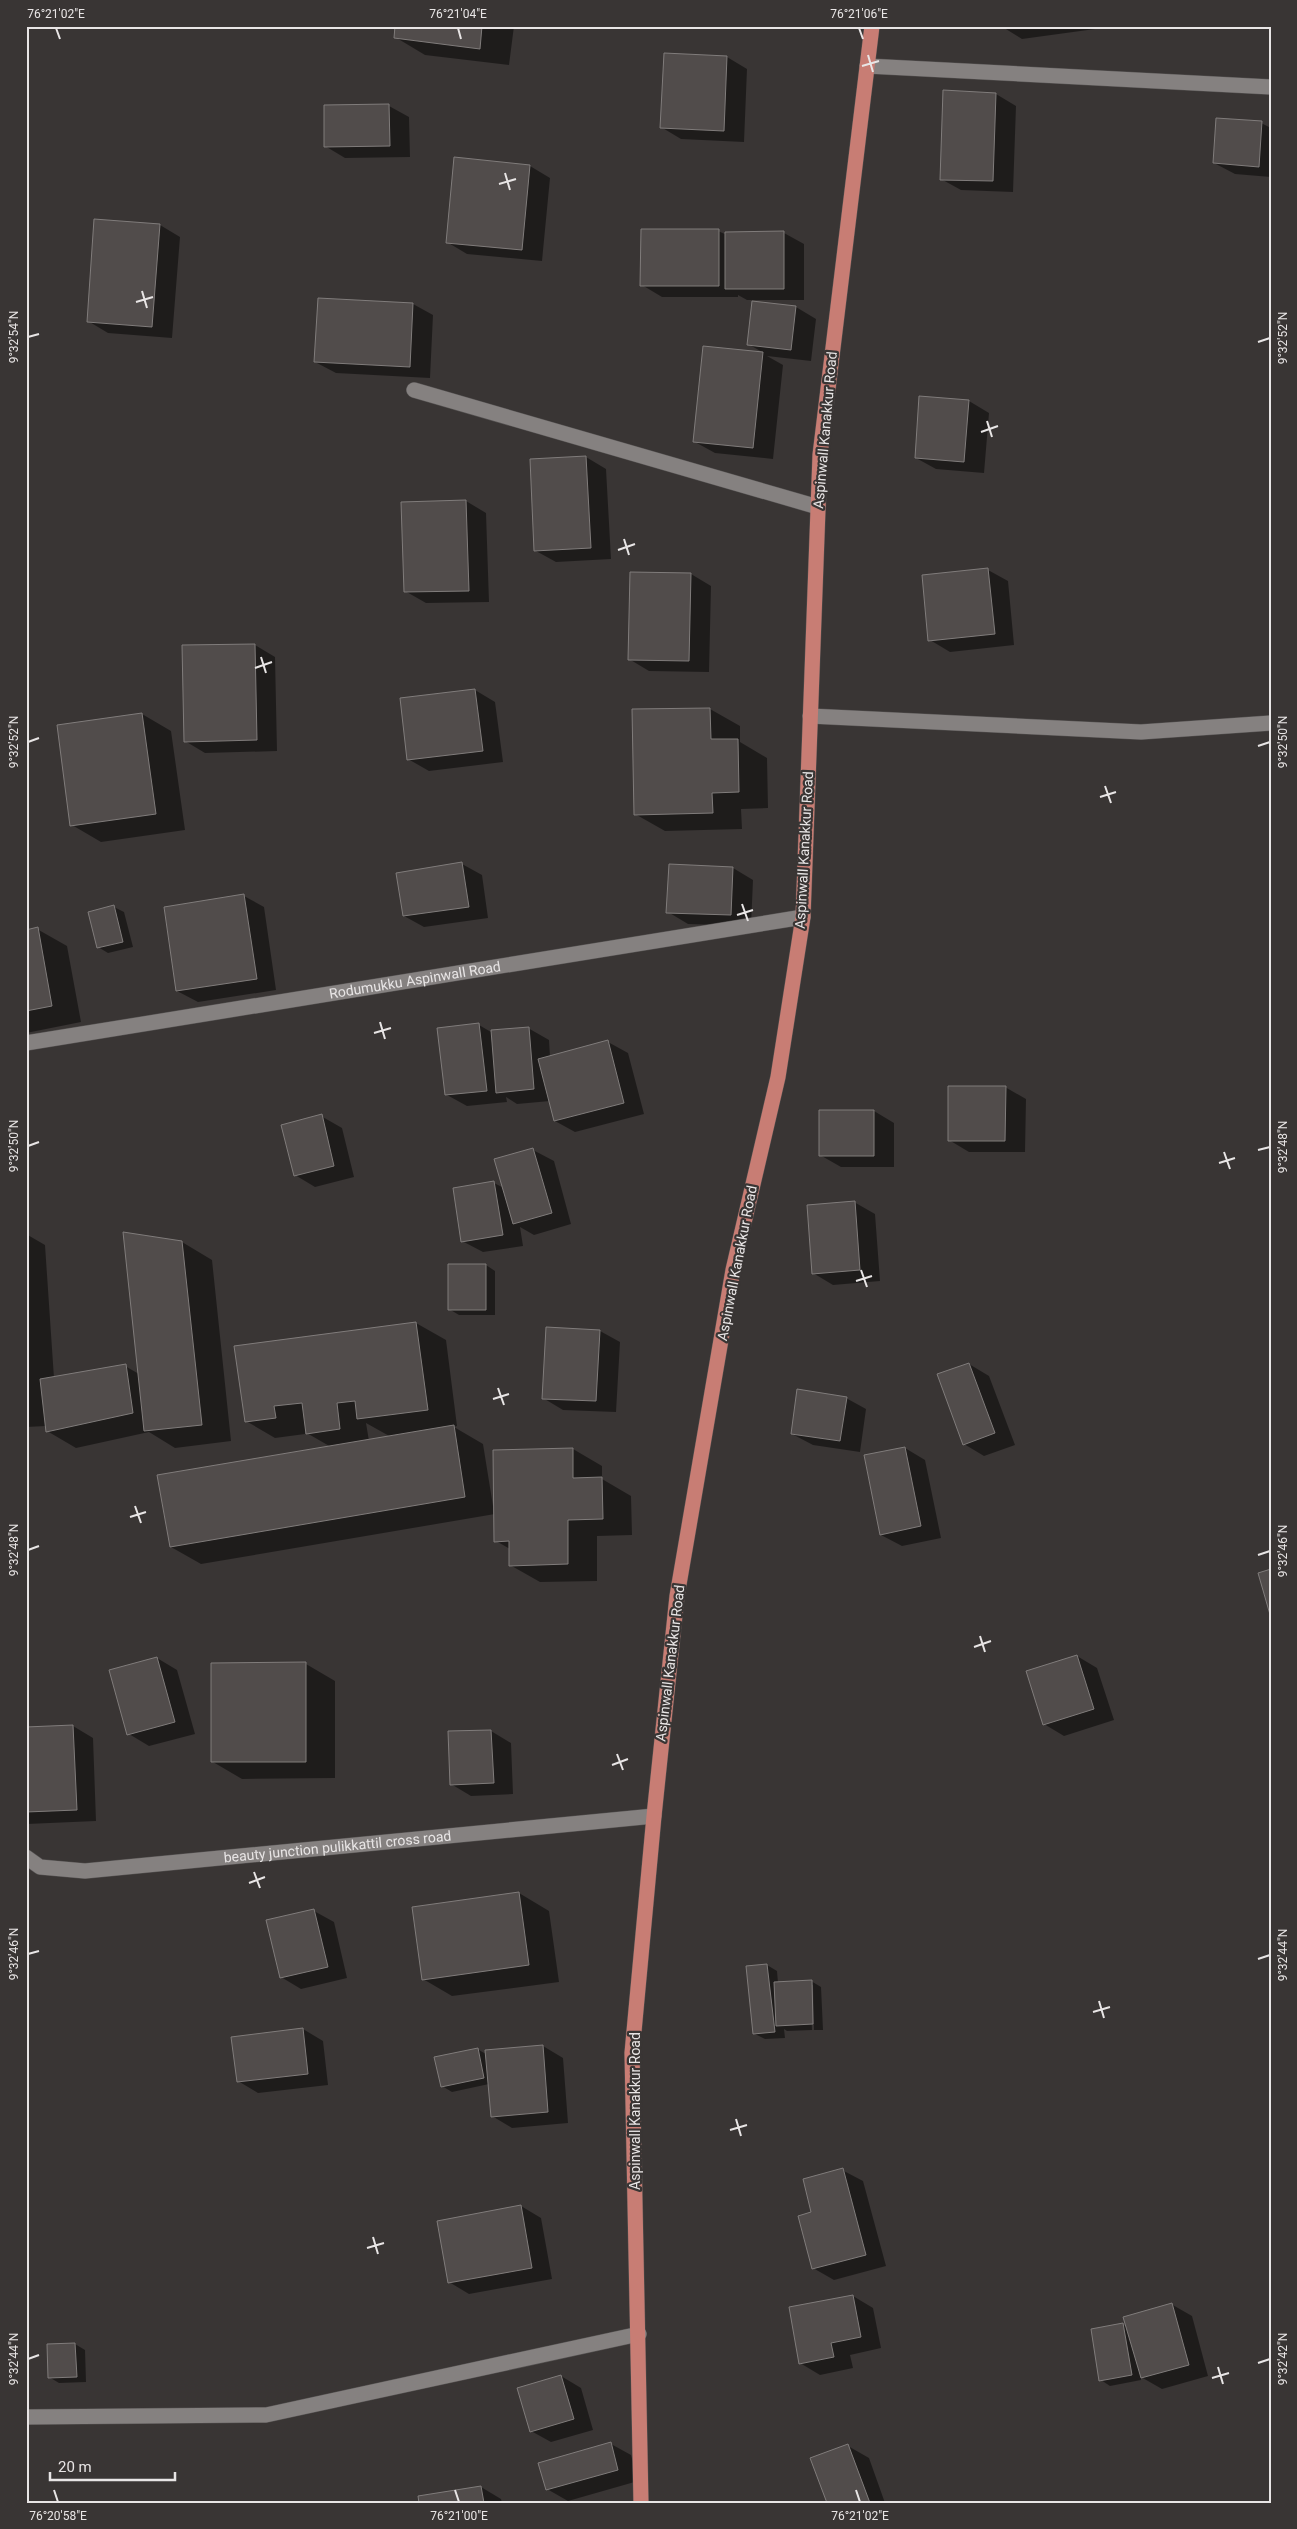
<svg xmlns="http://www.w3.org/2000/svg" width="1297" height="2529" viewBox="0 0 1297 2529" font-family="Roboto,sans-serif">
  <rect width="100%" height="100%" fill="#393534"/>
  <!-- shadow -->
  <path fill="#0007" fill-rule="evenodd" d="M397,26H514L509,65L425,55L395,37Z
    M1001,26H1095V29L1022,39Z
    M666,54L727,57L747,69L744,142L681,139L661,127Z
    M944,92L996,94L1016,106L1013,192L961,190L941,179Z
    M389,106L409,117L410,157L345,158L325,146Z
    M1261,123L1271,128V177L1235,174L1214,163Z
    M530,166L550,178L542,261L467,254L447,242Z
    M160,225L180,237L172,338L108,333L88,321Z
    M718,231L727,235V233H784L804,244V300H747L738,295V297H662L642,285Z
    M753,302L796,307L816,319L811,361L767,356L783,365L773,459L715,453L695,442L705,348L764,353L748,344Z
    M413,304L433,315L430,378L336,373L315,362Z
    M969,401L989,413L984,473L936,469L916,458Z
    M586,457L606,469L611,559L556,562L536,551Z
    M466,501L486,513L489,602L426,603L405,591L403,503Z
    M988,570L1008,581L1014,645L950,652L930,640Z
    M691,574L711,586L709,672L649,671L629,659Z
    M255,645L275,657L277,751L205,753L185,741L184,647Z
    M475,690L495,702L503,762L429,771L408,759Z
    M710,709L740,726V742L767,758L768,808L741,809L742,829L665,831L635,814L633,711Z
    M142,714L171,731L185,830L101,842L72,825Z
    M462,864L482,875L488,918L424,927L404,916Z
    M733,868L753,880L751,926L688,924L668,912Z
    M244,896L264,907L276,990L198,1002L177,991Z
    M114,907L124,912L133,947L108,953L98,947Z
    M37,929L67,946L81,1022L26,1033V931Z
    M479,1025L491,1032L528,1028L549,1040L550,1057L608,1042L628,1053L644,1114L575,1132L555,1121L550,1101L517,1104L506,1097L507,1102L467,1106L447,1095Z
    M1005,1087L1026,1099L1025,1152H969L949,1140Z
    M874,1111L894,1123V1167H841L820,1155Z
    M321,1116L342,1128L354,1177L315,1187L295,1175Z
    M533,1150L554,1161L571,1224L534,1235L520,1227L523,1246L483,1252L462,1241L494,1183L504,1188Z
    M854,1202L875,1214L880,1281L833,1285L813,1273Z
    M26,1234L45,1245L54,1378L125,1366L139,1374L182,1242L212,1260L231,1441L175,1448L149,1432L76,1448L47,1431L46,1426L26,1427Z
    M486,1265L495,1271V1315H459L449,1309Z
    M416,1323L446,1340L457,1426L454,1427L483,1444L493,1506L573,1449L602,1466V1479L631,1496L632,1535L597,1536V1581L540,1582L510,1565V1549L496,1541L495,1514L201,1564L171,1547L331,1447L305,1432V1434L275,1438L246,1421L236,1347ZM366,1423L391,1437L369,1441Z
    M600,1331L620,1342L616,1412L563,1410L543,1398Z
    M969,1364L989,1376L1015,1445L984,1456L964,1444Z
    M846,1398L866,1409L860,1452L813,1445L792,1434Z
    M905,1448L925,1460L941,1538L902,1546L881,1535Z
    M1077,1656L1097,1668L1114,1720L1064,1736L1044,1724Z
    M157,1658L177,1670L195,1734L149,1746L129,1734Z
    M306,1664L335,1681V1778L242,1779L213,1762Z
    M73,1726L93,1738L96,1821L27,1824L26,1729Z
    M491,1731L511,1743L513,1794L471,1796L451,1784Z
    M519,1893L549,1911L559,1982L452,1996L423,1979L413,1908Z
    M314,1911L334,1922L347,1978L301,1989L281,1977Z
    M767,1965L777,1971L778,1983L811,1981L821,1987L823,2030H814L813,1985H810L812,2030L787,2031L784,2029L785,2038L765,2039L755,2034Z
    M303,2029L323,2041L328,2085L258,2093L238,2081Z
    M543,2046L563,2058L568,2123L512,2128L492,2116L489,2084L452,2092L442,2086L477,2049L486,2054Z
    M842,2170L863,2181L886,2266L834,2280L813,2268V2213Z
    M521,2206L541,2218L552,2279L469,2294L449,2282Z
    M853,2296L873,2308L881,2348L850,2355L853,2368L820,2375L800,2363Z
    M1171,2304L1192,2316L1208,2376L1162,2389L1141,2377V2380L1110,2386L1101,2380L1123,2325L1128,2327Z
    M75,2344L85,2350L86,2382L59,2383L49,2377Z
    M561,2376L581,2388L593,2430L551,2442L531,2431Z
    M611,2444L631,2455L638,2481L568,2501L547,2489Z
    M848,2446L869,2458L885,2503H828Z
    M481,2487L501,2499L502,2503H420Z"/>
  <!-- building -->
  <path fill="#514c4b" stroke="#807c7b" d="M395,26H482L480,49L394,38Z
    M664,53L727,56L724,131L660,128Z
    M943,90L996,93L993,181L940,180Z
    M389,104L390,146L324,147V105Z
    M1216,118L1262,121L1259,167L1213,163Z
    M454,157L530,165L522,250L446,243Z
    M94,219L160,224L152,327L87,322Z
    M641,229H719V286H640Z
    M784,231V289H725V232Z
    M318,298L413,303L410,367L314,362Z
    M752,301L796,306L791,350L747,345Z
    M703,346L763,352L753,448L693,442Z
    M919,396L969,400L964,462L915,458Z
    M586,456L591,548L534,551L530,459Z
    M466,500L469,591L404,592L401,502Z
    M988,568L995,634L928,641L922,575Z
    M630,572L691,573L689,661L628,660Z
    M255,644L257,740L184,742L182,645Z
    M475,689L483,751L407,760L400,698Z
    M710,708L711,739H738L739,792L712,793L713,813L634,815L632,709Z
    M142,713L156,814L70,826L57,725Z
    M462,862L469,907L403,916L396,873Z
    M669,864L733,867L731,915L666,913Z
    M244,894L257,979L176,991L164,907Z
    M114,905L123,942L97,948L88,912Z
    M38,927L52,1006L26,1011V930Z
    M479,1023L487,1091L445,1095L437,1028Z
    M529,1027L534,1089L496,1093L491,1030Z
    M608,1040L624,1103L554,1121L538,1059Z
    M948,1086H1006L1005,1141H948Z
    M819,1110H874V1156H819Z
    M322,1114L334,1166L294,1176L281,1125Z
    M533,1148L552,1213L513,1224L494,1159Z
    M494,1181L503,1235L461,1242L453,1188Z
    M855,1201L860,1270L812,1274L807,1205Z
    M123,1232L182,1241L202,1425L144,1431Z
    M448,1264H486V1310H448Z
    M416,1322L428,1410L357,1419L355,1401L337,1403L340,1429L306,1434L302,1403L274,1406L276,1418L245,1422L234,1346Z
    M546,1327L600,1330L596,1401L542,1399Z
    M969,1363L995,1433L963,1445L937,1374Z
    M126,1364L133,1413L46,1432L40,1379Z
    M797,1389L847,1397L840,1441L791,1434Z
    M454,1425L465,1497L170,1547L157,1475Z
    M905,1447L921,1526L880,1535L864,1455Z
    M573,1448V1478L602,1477L603,1519L568,1520V1564L509,1566V1541L494,1542L493,1450Z
    M1271,1569V1618L1258,1573Z
    M1077,1655L1094,1709L1043,1725L1026,1671Z
    M157,1657L175,1722L127,1735L109,1670Z
    M306,1662V1762H211V1663Z
    M73,1725L77,1810L26,1812V1727Z
    M491,1730L494,1783L450,1785L448,1731Z
    M519,1892L529,1965L422,1980L412,1907Z
    M314,1909L328,1967L280,1978L266,1920Z
    M767,1964L775,2032L753,2034L746,1966Z
    M812,1980L813,2024L776,2026L774,1982Z
    M303,2028L308,2074L237,2082L231,2037Z
    M543,2045L548,2112L491,2117L485,2050Z
    M478,2048L484,2078L441,2087L434,2057Z
    M843,2168L866,2255L812,2269L798,2216L811,2212L803,2179Z
    M521,2205L532,2268L448,2283L437,2221Z
    M853,2295L861,2337L831,2343L834,2357L799,2364L789,2307Z
    M1172,2303L1189,2365L1141,2378L1123,2317Z
    M1123,2323L1132,2375L1099,2381L1091,2329Z
    M75,2343L77,2377L48,2378L47,2344Z
    M561,2375L574,2419L530,2432L517,2388Z
    M611,2442L618,2470L546,2490L538,2463Z
    M848,2444L870,2503H827L810,2458Z
    M481,2486L484,2503H419L418,2496Z"/>
  <g fill="none" stroke-linecap="round" stroke-linejoin="round">
    <defs>
      <g id="minor">
        <path d="M867,66L1271,87"/>
        <path d="M414,390L818,507"/>
        <path d="M810,716L1141,732L1271,723"/>
        <path id="s1" d="M26,1043L803,917"/>
        <path id="s2" d="M26,1857L40,1867L85,1871L654,1816"/>
        <path d="M26,2417L266,2415L639,2334"/>
      </g>
      <path id="major" d="M641,2503L632,2053L654,1816L677,1596L733,1270L778,1077L803,917L820,455L872,26"/>
    </defs>
    <!-- minor casing -->
    <use href="#minor" stroke="#545150" stroke-width="16"/>
    <!-- major casing -->
    <use href="#major" stroke="#545150" stroke-width="16"/>
    <!-- minor -->
    <use href="#minor" stroke="#858180" stroke-width="15"/>
    <!-- major -->
    <use href="#major" stroke="#c87d74" stroke-width="15"/>
  </g>
  <!-- ticks -->
  <path fill="none" stroke="#e8e5e5" stroke-width="2" d="M56,28L60,39M458,28L461,39M859,28L863,39M868,55L873,72M862,66L879,61M505,173L510,190M499,184L516,179M142,291L147,308M136,302L153,297M28,337L39,334M1258,342L1270,338M987,421L992,437M981,432L998,426M624,539L629,555M618,550L635,544M261,657L266,673M255,668L272,662M28,742L39,738M1258,746L1270,742M1105,786L1111,803M1100,797L1116,792M742,904L748,921M737,915L753,910M380,1022L385,1039M374,1033L391,1028M28,1146L39,1142M1258,1150L1270,1147M1224,1152L1230,1169M1219,1163L1235,1158M861,1270L867,1287M856,1281L872,1276M498,1388L504,1405M493,1399L509,1394M135,1506L141,1523M130,1517L146,1512M28,1550L39,1546M1258,1555L1270,1551M980,1636L985,1652M974,1647L991,1641M617,1754L623,1770M612,1765L628,1759M254,1872L260,1888M249,1883L265,1877M28,1954L39,1951M1258,1959L1270,1955M1099,2001L1104,2018M1093,2012L1110,2007M736,2119L741,2136M730,2130L747,2125M373,2237L378,2254M367,2248L384,2243M28,2359L39,2355M1258,2363L1270,2359M1218,2367L1223,2384M1212,2378L1229,2373M54,2490L58,2502M455,2490L459,2502M856,2490L860,2502"/>
  <g text-anchor="middle" stroke-width="4.5" stroke-linejoin="round" paint-order="stroke">
    <!-- street labels -->
    <g font-size="14" fill="#e8e5e5" stroke="#393534">
      <text transform="translate(825 430) rotate(-85)" y="5">Aspinwall Kanakkur Road</text>
      <text transform="translate(804 850) rotate(-87)" y="5">Aspinwall Kanakkur Road</text>
      <text dy="5" stroke="none"><textPath href="#s1" startOffset="394">Rodumukku Aspinwall Road</textPath></text>
      <text transform="translate(737 1263) rotate(-79)" y="5">Aspinwall Kanakkur Road</text>
      <text transform="translate(670 1663) rotate(-83)" y="5">Aspinwall Kanakkur Road</text>
      <text dy="5" stroke="none"><textPath href="#s2" startOffset="316">beauty junction pulikkattil cross road</textPath></text>
      <text transform="translate(635 2111) rotate(-90)" y="5">Aspinwall Kanakkur Road</text>
    </g>
  </g>
  <!-- border -->
  <rect width="1297" height="2529" fill="none" stroke="#393534" stroke-width="55"/>
  <!-- scale -->
  <path d="M50 2472v8h125v-8" fill="none" stroke="#e8e5e5" stroke-width="2.5"/>
  <text x="58" y="2472" font-size="15" fill="#e8e5e5" stroke="#393534" stroke-width="4" paint-order="stroke">20 m</text>
  <rect x="28" y="28" width="1242" height="2474" fill="none" stroke="#e8e5e5" stroke-width="2"/>
  <g font-size="12" text-anchor="middle" fill="#e8e5e5">
    <text x="56" y="18">76°21'02"E</text>
    <text x="458" y="18">76°21'04"E</text>
    <text x="859" y="18">76°21'06"E</text>
    <text transform="translate(14 337) rotate(-90)" y="4">9°32'54"N</text>
    <text transform="translate(1283 338) rotate(-90)" y="4">9°32'52"N</text>
    <text transform="translate(14 742) rotate(-90)" y="4">9°32'52"N</text>
    <text transform="translate(1283 742) rotate(-90)" y="4">9°32'50"N</text>
    <text transform="translate(14 1146) rotate(-90)" y="4">9°32'50"N</text>
    <text transform="translate(1283 1147) rotate(-90)" y="4">9°32'48"N</text>
    <text transform="translate(14 1550) rotate(-90)" y="4">9°32'48"N</text>
    <text transform="translate(1283 1551) rotate(-90)" y="4">9°32'46"N</text>
    <text transform="translate(14 1954) rotate(-90)" y="4">9°32'46"N</text>
    <text transform="translate(1283 1955) rotate(-90)" y="4">9°32'44"N</text>
    <text transform="translate(14 2359) rotate(-90)" y="4">9°32'44"N</text>
    <text transform="translate(1283 2359) rotate(-90)" y="4">9°32'42"N</text>
    <text x="58" y="2520">76°20'58"E</text>
    <text x="459" y="2520">76°21'00"E</text>
    <text x="860" y="2520">76°21'02"E</text>
  </g>
</svg>
